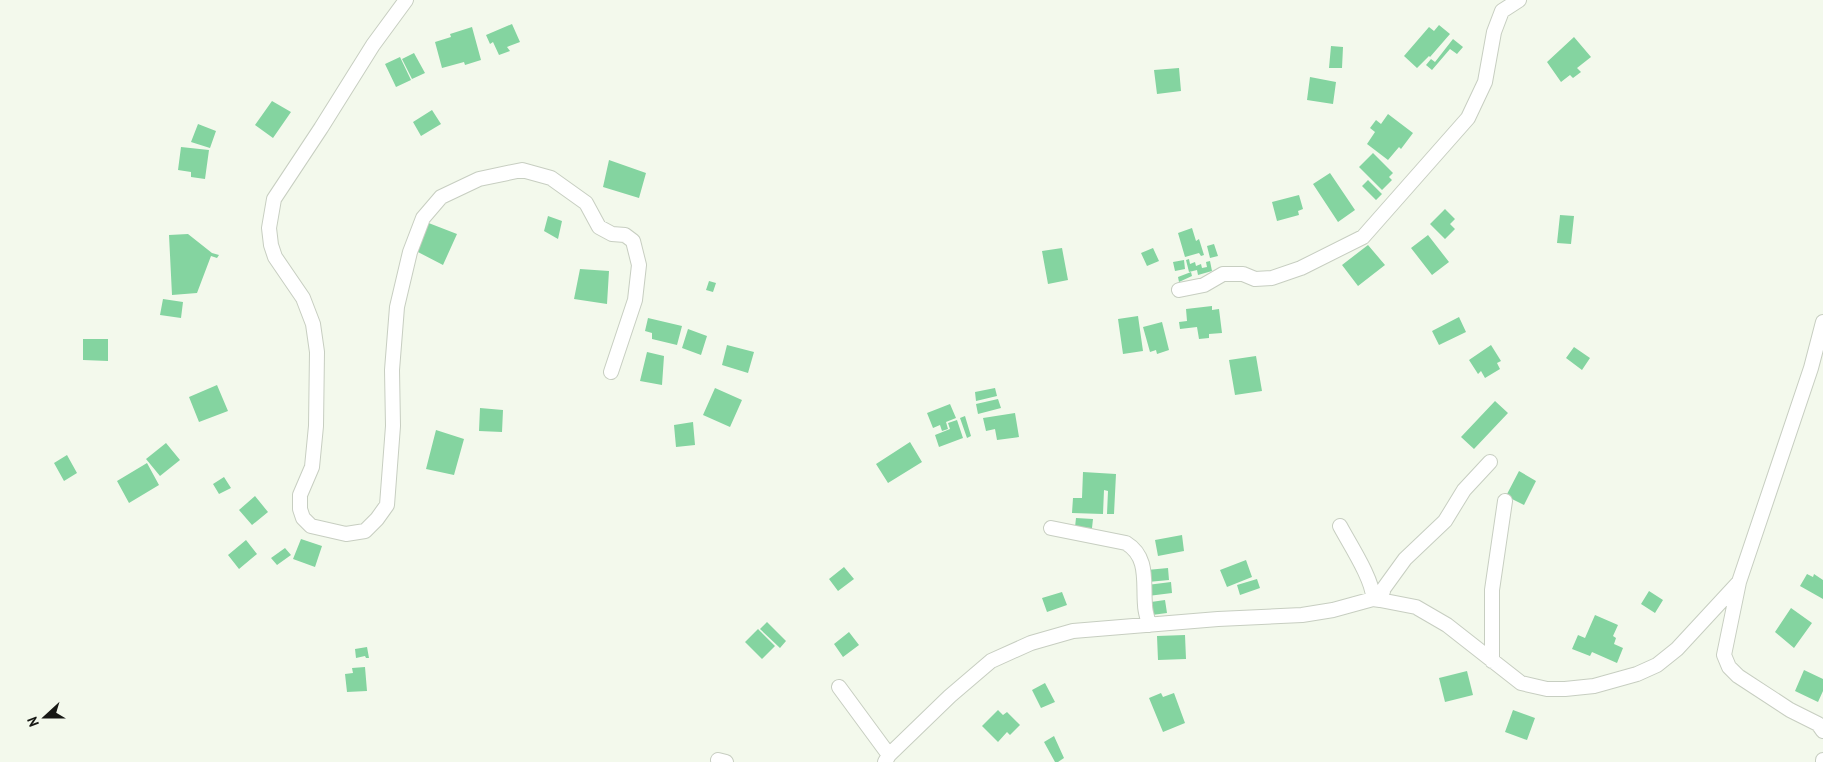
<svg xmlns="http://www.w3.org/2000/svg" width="1823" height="762" viewBox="0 0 1823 762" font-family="'PT Sans',sans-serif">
  <rect width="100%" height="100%" fill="#f3f9ec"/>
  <!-- building -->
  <path fill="#84d4a0" d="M512,24L520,42L507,47L510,51L499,55L493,42L490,44L486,35Z
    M1439,25L1450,34L1430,57L1429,56L1417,68L1404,56L1429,27L1434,31Z
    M472,27L481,60L465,65L464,62L442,68L435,42L451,37L450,34Z
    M1574,37L1591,57L1577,68L1581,72L1573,78L1570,75L1561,82L1547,62Z
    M1453,39L1463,47L1457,54L1450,49L1432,70L1426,65L1431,59L1435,62Z
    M1331,46L1343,47L1342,68H1329Z
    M414,53L425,73L412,79L402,59Z
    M400,57L411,80L396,87L385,64Z
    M1179,68L1181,91L1157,94L1154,70Z
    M1310,77L1336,82L1333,104L1307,100Z
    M272,101L291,112L273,138L255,125Z
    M432,110L441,124L421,136L413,122Z
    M1388,114L1413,133L1401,149L1399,147L1388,160L1367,144L1375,132L1370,128L1376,120L1381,124Z
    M198,124L216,131L210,148L191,142Z
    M181,147L209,150L205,179L191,177V172L178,170Z
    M1373,153L1393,173L1389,177L1392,180L1382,190L1359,167Z
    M609,160L646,173L639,198L603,187Z
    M1330,173L1355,210L1338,222L1313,184Z
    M1368,180L1382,194L1376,200L1362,186Z
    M1299,195L1303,209L1298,211L1299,215L1277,221L1272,202Z
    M1445,209L1455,219L1450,224L1455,229L1445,239L1430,224Z
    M1560,215L1574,216L1571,244L1557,243Z
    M548,216L562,221L558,239L544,231Z
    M426,222L457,234L443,265L416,251Z
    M1192,228L1196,241L1199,239L1204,255L1201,256L1199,253L1185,257L1178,233Z
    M188,234L212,253L219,255L217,258L211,256L197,293L172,295L169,235Z
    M1428,235L1449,262L1432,275L1411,248Z
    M1214,244L1218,256L1210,258L1207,246Z
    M1368,245L1385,265L1358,286L1342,265Z
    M1062,248L1068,280L1048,284L1042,251Z
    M1153,248L1159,261L1147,266L1141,253Z
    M1189,259L1190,264L1195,262L1196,266L1201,264L1202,268L1207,267L1206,262L1210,261L1212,271L1198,275L1197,270L1189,272L1186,260Z
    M1184,260L1185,269L1175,271L1173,262Z
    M580,269L609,271L607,304L574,299Z
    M1191,272L1192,276L1179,282L1178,277Z
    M709,281L716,283L713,292L706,290Z
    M163,299L183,302L181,318L160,315Z
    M1212,306V310L1219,309L1222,333L1209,334V338L1199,339L1197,327L1180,329L1179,322L1187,321L1186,309Z
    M1138,316L1143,351L1123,354L1118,319Z
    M1459,317L1466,332L1439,345L1432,331Z
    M648,318L682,326L677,345L652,339V333L645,331Z
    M1162,322L1169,350L1157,354L1156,350L1150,352L1143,327Z
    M688,329L707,336L701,355L682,348Z
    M83,339H108V361L83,360Z
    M727,345L754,352L748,373L722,365Z
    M1491,345L1501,361L1497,363L1500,369L1485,378L1481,371L1478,374L1469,360Z
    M1574,347L1590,358L1582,370L1566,358Z
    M647,352L664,356L662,385L640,381Z
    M1256,356L1262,391L1235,395L1229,360Z
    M217,385L228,411L199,422L189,397Z
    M715,388L742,400L730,427L703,415Z
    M995,388L997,396L976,401L975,392Z
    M998,399L1001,408L978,414L976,404Z
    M1495,401L1508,413L1474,449L1461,437Z
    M950,404L956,418L946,422L948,429L942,431L940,425L933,428L927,413Z
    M480,408L503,410L502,432L479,431Z
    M1015,413L1019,437L997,440L995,429L986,431L983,418Z
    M965,416L971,436L967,438L960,418Z
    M957,420L963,438L939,447L935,435L950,429L948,423Z
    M693,422L695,445L676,447L674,425Z
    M436,430L464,439L454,475L426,469Z
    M910,442L922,462L888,483L876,464Z
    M166,443L180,460L160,476L146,459Z
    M67,455L77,473L64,481L54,463Z
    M147,463L159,485L129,503L117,481Z
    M1519,471L1536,481L1524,505L1506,496Z
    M1083,472L1116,474L1114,514H1107L1108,491L1104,490L1103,514L1072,513L1073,498H1082Z
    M224,477L231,488L219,494L213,484Z
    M255,496L268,512L252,525L239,510Z
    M1076,518L1093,519L1092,528L1075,527Z
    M1182,535L1184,551L1158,556L1155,540Z
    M301,539L322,546L315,567L293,559Z
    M246,540L257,554L239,569L228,555Z
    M285,548L291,555L277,565L271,558Z
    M1246,560L1252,577L1227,587L1220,570Z
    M844,567L854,579L838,591L829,579Z
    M1168,568L1169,580L1148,582L1147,570Z
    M1807,574L1813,577L1814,574L1823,580V599L1800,586Z
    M1257,579L1260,588L1240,595L1237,585Z
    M1171,582L1172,593L1148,596L1147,585Z
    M1649,591L1663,600L1655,613L1641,604Z
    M1062,592L1067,605L1047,612L1042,598Z
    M1165,600L1167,613L1152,615L1151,602Z
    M1791,608L1812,623L1794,648L1775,632Z
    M1595,615L1618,625L1613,636L1616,638L1614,644L1623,648L1617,663L1592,652L1590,656L1572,649L1578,635L1585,638Z
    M767,622L786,641L780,648L760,629Z
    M758,629L775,646L762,659L745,642Z
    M849,632L859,645L843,657L834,644Z
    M1185,635L1186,659L1158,660L1157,636Z
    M367,647L369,658H366L365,656L356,658L355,649Z
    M365,667L367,691L347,692L345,674L353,673L352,668Z
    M1804,670L1823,679V691L1818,702L1795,691Z
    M1467,671L1473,695L1445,702L1439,678Z
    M1045,683L1055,702L1041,708L1032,690Z
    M1161,693L1163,697L1174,693L1185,723L1163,732L1149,698Z
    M998,710L1003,715L1007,712L1020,725L1010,735L1007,732L998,742L982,726Z
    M1513,710L1535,718L1527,740L1505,732Z
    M1054,736L1064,758L1058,762H1055L1044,742Z"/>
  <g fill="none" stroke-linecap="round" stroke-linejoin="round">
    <defs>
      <path id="minor" d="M406,0L373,45L321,128L274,199L269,228L271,245L275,257L303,298L313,324L317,352L316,426L312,467L300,495V509L303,518L311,526L346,534L365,531L377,519L387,505L393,426L392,370L397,307L410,252L423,218L441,197L479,179L522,170L551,178L586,203L599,227L612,234L625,235L633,241L639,265L635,300L611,372
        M1179,290L1204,285L1223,274H1243L1255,279L1272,278L1301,268L1363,237L1468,118L1485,82L1494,32L1502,11L1519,0
        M1823,322L1811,368L1739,582L1724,655L1729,667L1738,676L1790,710L1818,724L1823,731
        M1340,526C1349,543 1374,581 1373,599
        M1051,528L1126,543C1149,557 1143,582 1145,605C1145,612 1148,619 1149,625
        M1380,600L1384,588L1405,559L1445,521L1464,490L1490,462
        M1492,661V590L1505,501
        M839,687L889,755
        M718,760L726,762
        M885,762L889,755L950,696L991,661L1031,643L1073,631L1218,619L1302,615L1333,610L1373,599L1380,600L1416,607L1447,625L1521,683L1547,689H1565L1594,686L1637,674L1657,665L1677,649L1739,582
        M1823,762V760"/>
    </defs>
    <!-- minor casing -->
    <use href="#minor" stroke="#c7cec1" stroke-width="16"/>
    <!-- minor -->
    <use href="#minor" stroke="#fff" stroke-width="14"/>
  </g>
  <!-- north arrow -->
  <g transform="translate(45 717) rotate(249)" stroke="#f3f9ec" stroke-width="4" paint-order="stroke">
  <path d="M0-4L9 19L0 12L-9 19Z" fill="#161814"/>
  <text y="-8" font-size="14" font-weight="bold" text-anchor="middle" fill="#161814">N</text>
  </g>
</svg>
